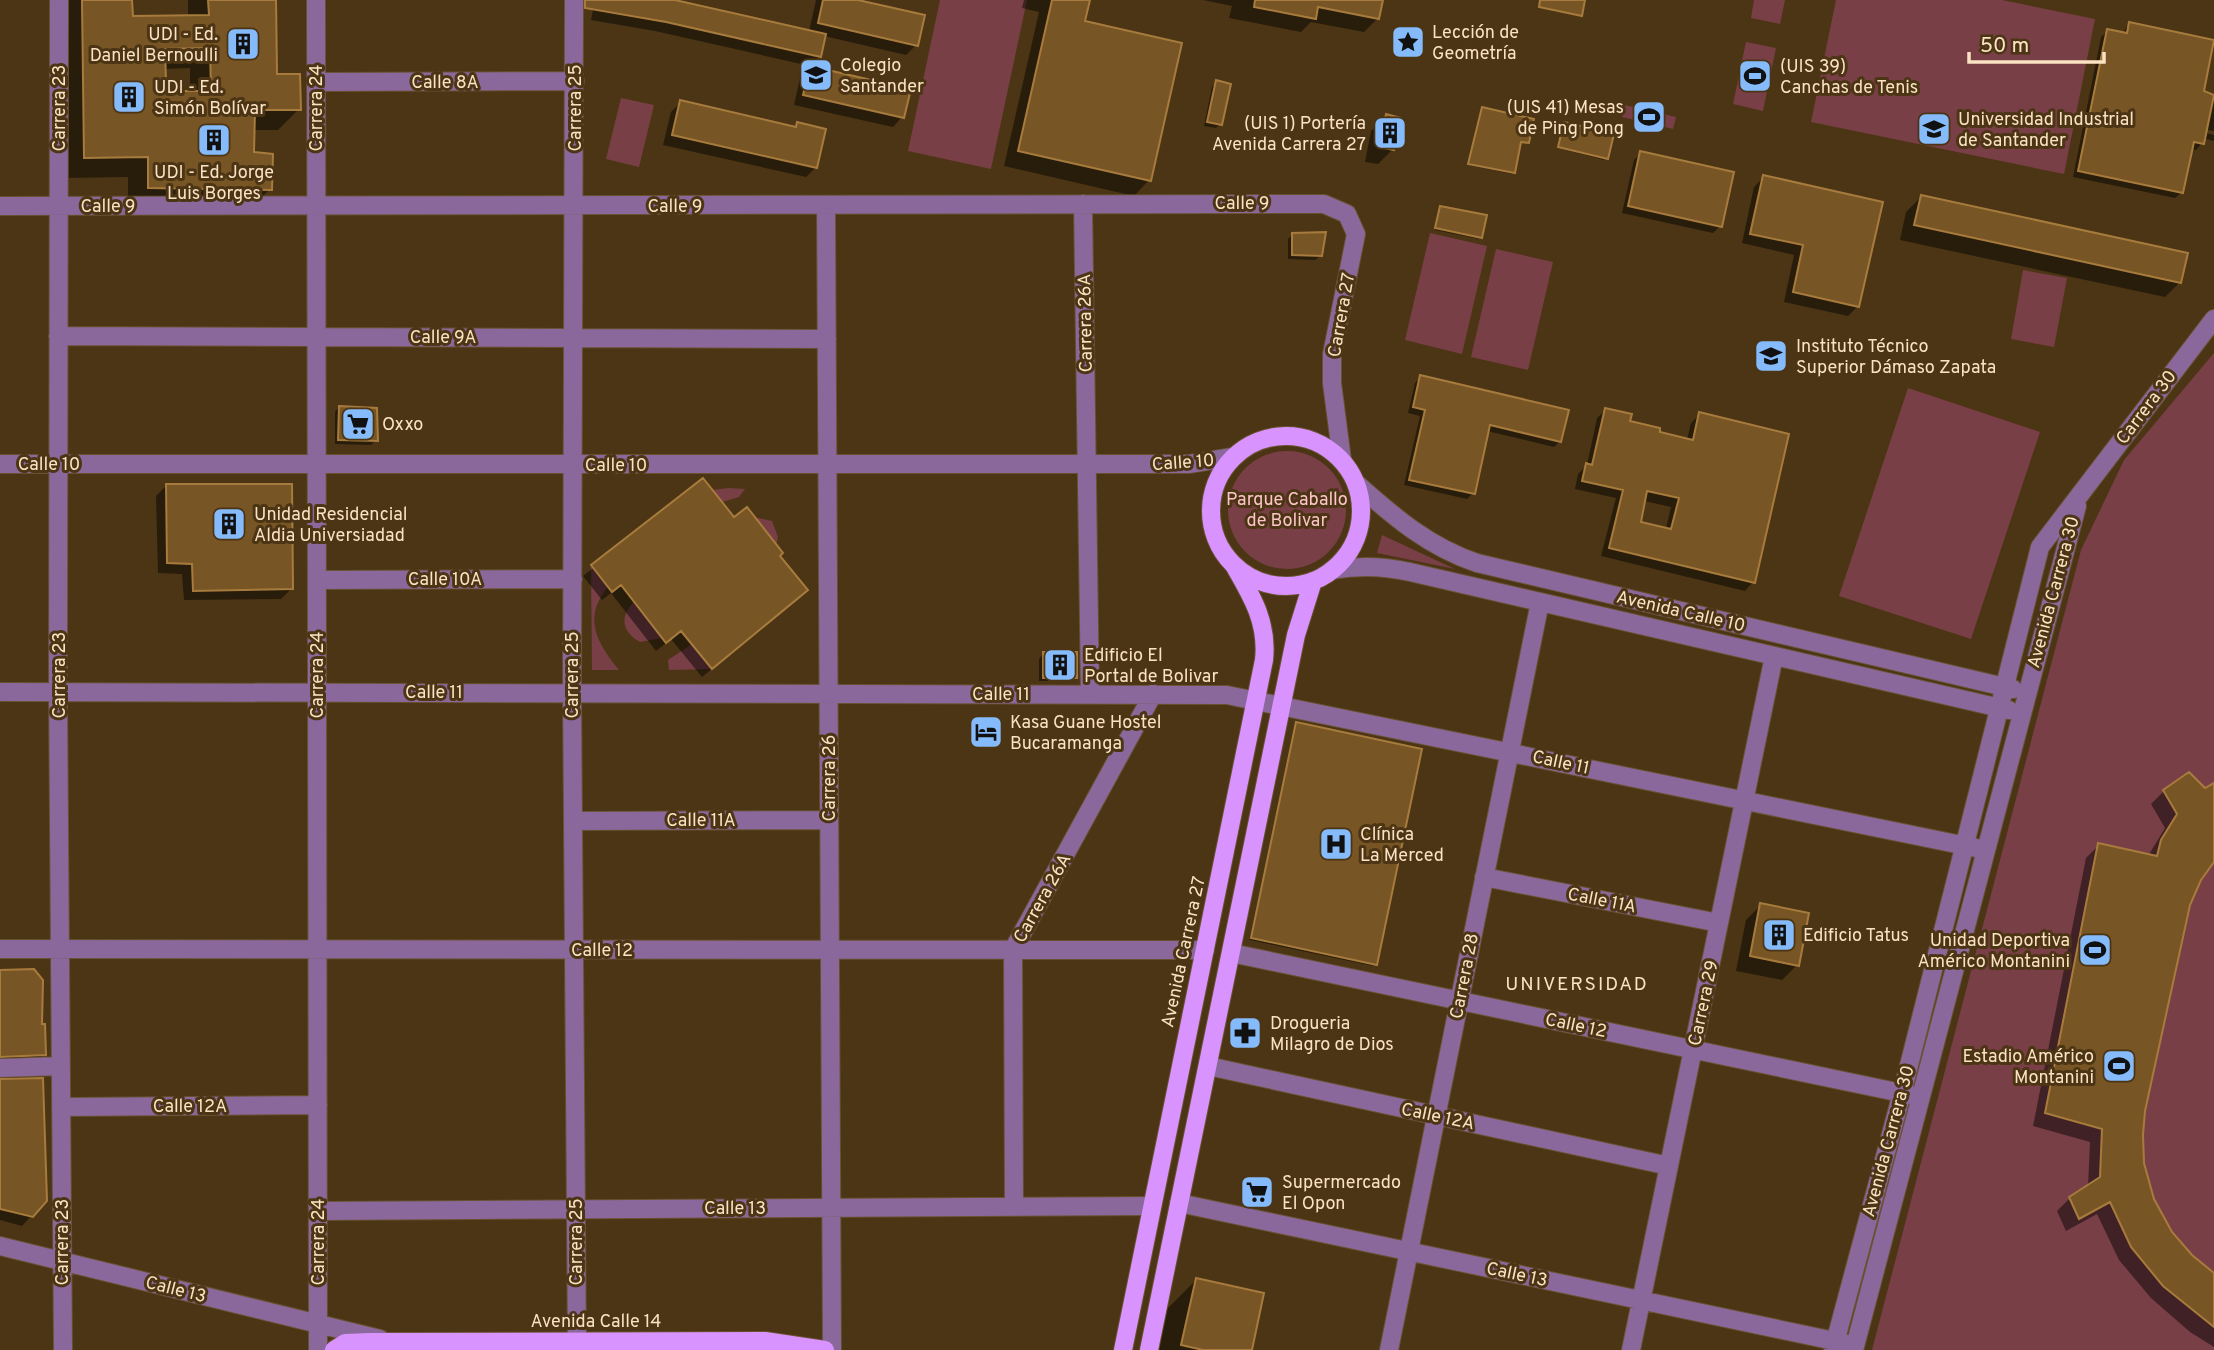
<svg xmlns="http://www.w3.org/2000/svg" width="2214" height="1350" viewBox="0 0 2214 1350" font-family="Overpass,sans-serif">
  <rect width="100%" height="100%" fill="#4c3514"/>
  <!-- green -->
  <path fill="#793f46" d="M940,0H1027L991,169L908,151Z
    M1754,0H1785L1780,24L1751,18Z
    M1836,0H2002L2095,19L2064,174L1811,122Z
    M1746,42L1776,48L1763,111L1733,104Z
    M621,98L654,105L639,167L606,159Z
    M1625,105L1676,117L1673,129L1622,117Z
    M1430,233L1487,246L1462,354L1405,340Z
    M1496,249L1553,262L1528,370L1471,357Z
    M2023,270L2067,278L2054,347L2011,339Z
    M2214,353V1350H1872L2081,550L2124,460Z
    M1908,388L2040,432L1971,639L1839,596Z
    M1228 510a59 59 0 1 1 118 0a59 59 0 1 1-118 0Z
    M729,488L745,489L739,497L722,502L713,490Z
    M754,517L772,521L778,537L776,545Z
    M1382,535L1455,569L1377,553Z
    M591,565L608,587C582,618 597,643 619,670H592Z
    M634,602L662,638L640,642C622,632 619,617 634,602Z
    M692,644L712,669L669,670L668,660Z"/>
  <!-- shadow -->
  <path fill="#0007" fill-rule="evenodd" d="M62,0H130L131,17H188V0H274L276,75L299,109L278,130H253L252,154L270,189L249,210L128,208V177L64,178ZM190,68V92H173L165,83L164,69Z
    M595,0H670L809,32L816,0H850L916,45L906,55L824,36L820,56L810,66L655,31L591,20Z
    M1024,0H1088L1083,22L1149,180L1134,196L1004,166L1039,12L1022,8Z
    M1203,0H1381L1377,19L1364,32L1311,22L1301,32L1229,18L1232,6Z
    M1556,0H1584L1581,15L1579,16L1554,11Z
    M2129,24L2202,93L2214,95V131L2198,128L2197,131L2214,135V141L2203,138L2202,143L2196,150L2190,149L2182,192L2175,198L2073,177L2101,37L2108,31L2122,34Z
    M810,68L902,117L893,127L794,105L800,78Z
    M1217,82L1220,124L1216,128L1204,126L1212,87Z
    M681,102L794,128L798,124L816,167L806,177L663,145L671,112Z
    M1482,109L1527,143H1519L1512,174L1468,165Z
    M1386,116L1393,149L1378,164L1365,162L1371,131Z
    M1563,125L1606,158L1604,160L1558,148Z
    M1641,153L1720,226L1713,233L1622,213L1634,160Z
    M1764,177L1858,306L1848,316L1784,302L1794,255L1742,243L1754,187Z
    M1921,197L2180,282L2165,297L1900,240L1906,212Z
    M1441,208L1480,237L1479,239L1435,230Z
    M1293,234L1320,256L1315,260L1288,259V239Z
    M1421,377L1560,441L1554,447L1487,431L1473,493L1467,499L1404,485L1420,416L1408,413L1415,383Z
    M339,407L376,440L371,445L335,444V412Z
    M1606,410L1628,423L1658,433L1687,440L1691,423L1700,414L1753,582L1745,591L1601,556L1616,498L1575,489L1578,474L1587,465L1597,418ZM1644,501L1671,507L1666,529L1639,523Z
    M703,481L733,520L778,556L797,599L702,677L671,639L656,651L611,593L602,600L583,576Z
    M166,486L291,589L281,599L184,600L182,574L158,573L156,496Z
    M1043,654L1075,677L1071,681H1039V659Z
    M1297,724L1375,964L1373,966L1250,940Z
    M2214,785V859L2200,879L2188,905L2143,1111V1163L2153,1199L2171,1233L2190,1257L2214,1275V1347L2190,1332L2151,1298L2119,1260L2097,1214L2066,1231L2057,1211L2070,1198L2088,1187L2090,1142L2033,1126L2086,858L2099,845L2148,856L2165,828L2151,804L2164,791H2205Z
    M1761,905L1797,965L1782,980L1736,971L1746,920Z
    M0,971L40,1026L44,1054L34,1064L0,1066Z
    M0,1081L32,1215L22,1226L0,1220Z
    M1196,1280L1250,1350H1155L1163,1313Z"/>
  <!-- building -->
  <path fill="#785524" stroke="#a77b3d" stroke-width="2" fill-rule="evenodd" d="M82,0H132L133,16L209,15L208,0H276L277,74H300L301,110H255L254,152L273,154L272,190L148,188V157L84,158ZM210,48L211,91H174V81H166L165,49Z
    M585,0H675L826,34L821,57L666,22L585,8Z
    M823,0H858L925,15L918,46L818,23Z
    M1052,0H1090L1085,21L1182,43L1151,181L1018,151Z
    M1255,0H1383L1379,19L1318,7L1316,19L1254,7Z
    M1540,0H1585L1582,16L1539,7Z
    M2129,22L2214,40L2204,91L2214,95L2204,144L2194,142L2183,193L2078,171L2107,29L2127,33Z
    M810,66L911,89L904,118L803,95Z
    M1216,80L1231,84L1222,125L1207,122Z
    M680,100L796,127L797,122L826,129L817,168L672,135Z
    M1482,107L1534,119L1529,143L1521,142L1515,173L1468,164Z
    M1386,114L1401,118L1394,150L1379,147Z
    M1564,122L1614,134L1608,159L1558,147Z
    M1640,151L1734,172L1722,227L1628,206Z
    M1763,175L1883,202L1859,307L1793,292L1803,245L1750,234Z
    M1921,195L2188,253L2181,283L1914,225Z
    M1440,206L1487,215L1482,238L1435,228Z
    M1326,232L1322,256L1292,255V233Z
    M1420,375L1569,410L1561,442L1490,425L1475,494L1409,480L1425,410L1413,407Z
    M339,406L377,408L378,441L338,440Z
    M1605,408L1632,414L1630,421L1660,428V432L1693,440L1699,412L1789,434L1755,583L1609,548L1623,490L1582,481L1586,463L1592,465ZM1647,491L1679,498L1671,529L1641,522Z
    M703,478L734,517L747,507L783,553L780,556L808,590L712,669L681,631L666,643L621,585L612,592L591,565Z
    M166,484H292L293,589L193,591L192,564L167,563Z
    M1043,652H1077V678H1043Z
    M1296,722L1422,749L1377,965L1251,938Z
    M2189,772L2205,788L2214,783V862L2201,880L2190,905L2145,1111L2143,1135L2144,1163L2154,1199L2172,1232L2192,1255L2214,1273V1327L2163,1286L2131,1247L2110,1202L2079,1219L2069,1197L2100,1177L2102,1129L2045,1113L2098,843L2157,856L2161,840L2177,814L2163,790Z
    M1760,903L1809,913L1799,966L1750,956Z
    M34,969L43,980L42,1024H45L46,1055L0,1057V970Z
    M43,1078L47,1201L33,1217L0,1209V1079Z
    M1196,1278L1264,1293L1252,1350H1203L1181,1345Z"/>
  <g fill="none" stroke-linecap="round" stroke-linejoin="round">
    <defs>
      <path id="minor" d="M59,0L58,692L63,1350
        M316,0L318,1350
        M574,0L572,692L577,1350
        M316,82L575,81
        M1083,204L1090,694
        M826,205L832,1350
        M0,206L1324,204L1347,214L1356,234L1332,354V383L1342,460
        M58,336L827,339
        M0,464H1189L1232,457
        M1357,484C1394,517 1429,547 1477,563L2013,689
        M1332,570C1360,565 1383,566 1410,572L2009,710
        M317,580L573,579
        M0,692L1227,695L1986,850
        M573,821L829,820
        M1484,877L1719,923
        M0,949L1205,950
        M1231,953L1911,1095
        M1208,1066L1669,1166
        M0,1068L61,1066
        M61,1107L318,1105
        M1179,1203L1844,1343
        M1014,1207L1013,950L1153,694
        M318,1211L1152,1206
        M0,1246L380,1339
        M1389,1350L1540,602
        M1631,1350L1774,656
        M1833,1350L1902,1093L2040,547L2214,319
        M1854,1350L2077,506"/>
      <path id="major" d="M1211 511a75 75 0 1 1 150 0a75 75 0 1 1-150 0Z
        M334,1350L345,1343L370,1342L765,1341L825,1350
        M1123,1350L1264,660C1268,624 1253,598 1235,567
        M1149,1350L1296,635L1313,581"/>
    </defs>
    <!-- minor casing -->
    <use href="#minor" stroke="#685130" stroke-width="20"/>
    <!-- major casing -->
    <use href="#major" stroke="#685130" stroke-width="20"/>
    <!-- minor -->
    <use href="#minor" stroke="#8a689c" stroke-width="18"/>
    <!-- major -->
    <use href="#major" stroke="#d993fe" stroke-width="18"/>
  </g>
  <!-- icons -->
  <defs>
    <symbol id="sight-square" viewBox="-11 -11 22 22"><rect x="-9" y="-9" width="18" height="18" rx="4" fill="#85bbfb" stroke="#4c3514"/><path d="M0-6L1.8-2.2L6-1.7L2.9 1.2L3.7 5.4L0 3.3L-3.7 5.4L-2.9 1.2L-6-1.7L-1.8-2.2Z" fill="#111"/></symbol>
    <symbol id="building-square" viewBox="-11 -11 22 22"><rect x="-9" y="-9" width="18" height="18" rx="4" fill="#85bbfb" stroke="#4c3514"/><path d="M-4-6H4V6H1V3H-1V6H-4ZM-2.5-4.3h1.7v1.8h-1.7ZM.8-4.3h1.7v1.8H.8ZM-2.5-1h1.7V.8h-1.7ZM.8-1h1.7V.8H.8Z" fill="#111"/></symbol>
    <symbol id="school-square" viewBox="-11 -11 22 22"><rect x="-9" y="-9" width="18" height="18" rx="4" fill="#85bbfb" stroke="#4c3514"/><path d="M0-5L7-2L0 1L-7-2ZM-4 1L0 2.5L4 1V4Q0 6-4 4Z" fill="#111"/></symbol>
    <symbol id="stadium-square" viewBox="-11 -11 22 22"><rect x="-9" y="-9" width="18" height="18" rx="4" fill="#85bbfb" stroke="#4c3514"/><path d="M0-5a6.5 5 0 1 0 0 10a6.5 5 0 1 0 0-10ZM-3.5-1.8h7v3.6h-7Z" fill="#111"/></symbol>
    <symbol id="university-square" viewBox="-11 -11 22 22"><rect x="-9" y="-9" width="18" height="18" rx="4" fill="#85bbfb" stroke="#4c3514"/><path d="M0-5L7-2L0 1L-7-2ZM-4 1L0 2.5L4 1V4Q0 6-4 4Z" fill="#111"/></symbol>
    <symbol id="supermarket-square" viewBox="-11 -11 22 22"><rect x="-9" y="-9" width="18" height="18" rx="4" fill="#85bbfb" stroke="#4c3514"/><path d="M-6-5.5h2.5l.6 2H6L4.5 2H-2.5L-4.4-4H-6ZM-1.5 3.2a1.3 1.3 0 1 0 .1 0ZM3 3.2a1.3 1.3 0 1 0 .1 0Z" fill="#111"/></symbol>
    <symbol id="hotel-square" viewBox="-11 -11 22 22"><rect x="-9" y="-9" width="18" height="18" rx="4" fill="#85bbfb" stroke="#4c3514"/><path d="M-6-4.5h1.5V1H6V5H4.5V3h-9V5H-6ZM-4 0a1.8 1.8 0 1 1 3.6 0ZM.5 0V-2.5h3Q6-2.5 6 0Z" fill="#111"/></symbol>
    <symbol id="hospital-square" viewBox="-11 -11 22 22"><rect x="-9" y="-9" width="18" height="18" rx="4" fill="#85bbfb" stroke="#4c3514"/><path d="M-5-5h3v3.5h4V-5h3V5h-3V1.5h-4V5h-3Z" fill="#111"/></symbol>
    <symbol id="pharmacy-square" viewBox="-11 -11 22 22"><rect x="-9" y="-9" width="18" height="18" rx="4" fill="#85bbfb" stroke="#4c3514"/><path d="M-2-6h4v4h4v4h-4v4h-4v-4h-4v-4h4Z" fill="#111"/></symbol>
  </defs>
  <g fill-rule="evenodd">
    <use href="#sight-square" x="1389" y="23" width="38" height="38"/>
    <use href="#building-square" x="224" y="25" width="38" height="38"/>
    <use href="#school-square" x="797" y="56" width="38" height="38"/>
    <use href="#stadium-square" x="1736" y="57" width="38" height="38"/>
    <use href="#building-square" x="110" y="78" width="38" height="38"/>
    <use href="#stadium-square" x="1630" y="98" width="38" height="38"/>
    <use href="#university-square" x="1915" y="110" width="38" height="38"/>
    <use href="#building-square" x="1371" y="114" width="38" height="38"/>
    <use href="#building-square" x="195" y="121" width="38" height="38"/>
    <use href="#school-square" x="1752" y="337" width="38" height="38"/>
    <use href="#supermarket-square" x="339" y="405" width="38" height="38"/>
    <use href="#building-square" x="210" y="505" width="38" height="38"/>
    <use href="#building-square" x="1041" y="646" width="38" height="38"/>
    <use href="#hotel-square" x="967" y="713" width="38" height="38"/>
    <use href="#hospital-square" x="1317" y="825" width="38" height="38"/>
    <use href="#building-square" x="1760" y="916" width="38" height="38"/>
    <use href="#stadium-square" x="2076" y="931" width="38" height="38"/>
    <use href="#pharmacy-square" x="1226" y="1014" width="38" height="38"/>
    <use href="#stadium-square" x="2100" y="1047" width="38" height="38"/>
    <use href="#supermarket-square" x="1238" y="1173" width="38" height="38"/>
  </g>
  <g text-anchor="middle" stroke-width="6" stroke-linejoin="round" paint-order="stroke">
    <!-- poi labels -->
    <g font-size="18" fill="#fae2c3" stroke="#4c3514" text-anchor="start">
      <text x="1432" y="38">Lección de<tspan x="1432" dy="21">Geometría</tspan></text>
      <text x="218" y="40" text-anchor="end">UDI - Ed.<tspan x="218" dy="21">Daniel Bernoulli</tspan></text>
      <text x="840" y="71">Colegio<tspan x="840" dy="21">Santander</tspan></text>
      <text x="1780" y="72">(UIS 39)<tspan x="1780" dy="21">Canchas de Tenis</tspan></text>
      <text x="154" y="93">UDI - Ed.<tspan x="154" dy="21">Simón Bolívar</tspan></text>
      <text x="1624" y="113" text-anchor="end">(UIS 41) Mesas<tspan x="1624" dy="21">de Ping Pong</tspan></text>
      <text x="1958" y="125">Universidad Industrial<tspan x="1958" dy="21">de Santander</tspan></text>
      <text x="1366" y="129" text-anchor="end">(UIS 1) Portería<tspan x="1366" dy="21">Avenida Carrera 27</tspan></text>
      <text x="214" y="178" text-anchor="middle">UDI - Ed. Jorge<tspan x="214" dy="21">Luis Borges</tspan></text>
      <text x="1796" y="352">Instituto Técnico<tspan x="1796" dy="21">Superior Dámaso Zapata</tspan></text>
      <text x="382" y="430">Oxxo</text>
      <text x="254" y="520">Unidad Residencial<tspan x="254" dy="21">Aldia Universiadad</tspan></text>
      <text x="1084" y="661">Edificio El<tspan x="1084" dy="21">Portal de Bolivar</tspan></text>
      <text x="1010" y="728">Kasa Guane Hostel<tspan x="1010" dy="21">Bucaramanga</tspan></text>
      <text x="1360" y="840">Clínica<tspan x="1360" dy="21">La Merced</tspan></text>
      <text x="1803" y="941">Edificio Tatus</text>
      <text x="2070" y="946" text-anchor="end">Unidad Deportiva<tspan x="2070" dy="21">Américo Montanini</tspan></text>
      <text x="1270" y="1029">Drogueria<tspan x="1270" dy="21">Milagro de Dios</tspan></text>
      <text x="2094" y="1062" text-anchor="end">Estadio Américo<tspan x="2094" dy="21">Montanini</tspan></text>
      <text x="1282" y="1188">Supermercado<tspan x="1282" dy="21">El Opon</tspan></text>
    </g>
    <!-- street labels -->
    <g font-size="18" fill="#fae2c3" stroke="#4c3514">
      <text x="445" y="88">Calle 8A</text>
      <text transform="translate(59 108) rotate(-90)" y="6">Carrera 23</text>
      <text transform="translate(316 108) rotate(-90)" y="6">Carrera 24</text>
      <text transform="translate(575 108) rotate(-90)" y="6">Carrera 25</text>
      <text x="1242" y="209">Calle 9</text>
      <text x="108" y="212">Calle 9</text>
      <text x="675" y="212">Calle 9</text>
      <text transform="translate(1341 315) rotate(-80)" y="6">Carrera 27</text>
      <text transform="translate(1085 323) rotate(-91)" y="6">Carrera 26A</text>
      <text x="443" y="343">Calle 9A</text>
      <text transform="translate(2146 407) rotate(-53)" y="6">Carrera 30</text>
      <text transform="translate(1183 462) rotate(-4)" y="6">Calle 10</text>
      <text x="49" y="470">Calle 10</text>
      <text x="616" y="471">Calle 10</text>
      <text x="445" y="585">Calle 10A</text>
      <text transform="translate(2053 592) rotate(-75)" y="6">Avenida Carrera 30</text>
      <text transform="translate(1681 611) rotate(13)" y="6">Avenida Calle 10</text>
      <text transform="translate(59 675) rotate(-90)" y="6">Carrera 23</text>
      <text transform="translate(317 675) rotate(-90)" y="6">Carrera 24</text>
      <text transform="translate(572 675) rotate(-90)" y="6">Carrera 25</text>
      <text x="434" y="698">Calle 11</text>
      <text x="1001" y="700">Calle 11</text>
      <text transform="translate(1561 762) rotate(12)" y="6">Calle 11</text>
      <text transform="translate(829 778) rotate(-90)" y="6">Carrera 26</text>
      <text x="701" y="826">Calle 11A</text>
      <text transform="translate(1042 898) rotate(-61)" y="6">Carrera 26A</text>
      <text transform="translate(1602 900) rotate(11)" y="6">Calle 11A</text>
      <text x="602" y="956">Calle 12</text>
      <text transform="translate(1183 952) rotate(-78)" y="6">Avenida Carrera 27</text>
      <text transform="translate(1464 976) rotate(-79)" y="6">Carrera 28</text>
      <text transform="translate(1703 1003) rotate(-78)" y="6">Carrera 29</text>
      <text transform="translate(1576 1025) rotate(12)" y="6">Calle 12</text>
      <text x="190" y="1112">Calle 12A</text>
      <text transform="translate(1438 1116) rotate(12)" y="6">Calle 12A</text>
      <text transform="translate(1888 1141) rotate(-75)" y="6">Avenida Carrera 30</text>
      <text x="735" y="1214">Calle 13</text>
      <text transform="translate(62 1242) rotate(-90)" y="6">Carrera 23</text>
      <text transform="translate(318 1242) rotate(-90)" y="6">Carrera 24</text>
      <text transform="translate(576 1242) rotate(-90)" y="6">Carrera 25</text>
      <text transform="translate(1517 1274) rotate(12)" y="6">Calle 13</text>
      <text transform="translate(176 1289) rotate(14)" y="6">Calle 13</text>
      <text x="596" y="1327">Avenida Calle 14</text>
    </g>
    <!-- park labels -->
    <g font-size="18" fill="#fdc4c9" stroke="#4c3514">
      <text x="1287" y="505">Parque Caballo<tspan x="1287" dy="21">de Bolivar</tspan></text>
    </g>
    <!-- neighbourhood labels -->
    <g font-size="19" letter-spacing="2" fill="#fae2c3" stroke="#4c3514">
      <text x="1577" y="990">UNIVERSIDAD</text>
    </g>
  </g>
  <!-- scale -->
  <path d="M1969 52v10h135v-10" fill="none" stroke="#fae2c3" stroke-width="3.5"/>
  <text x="1980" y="52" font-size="21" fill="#fae2c3" stroke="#4c3514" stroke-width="5" paint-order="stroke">50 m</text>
</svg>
